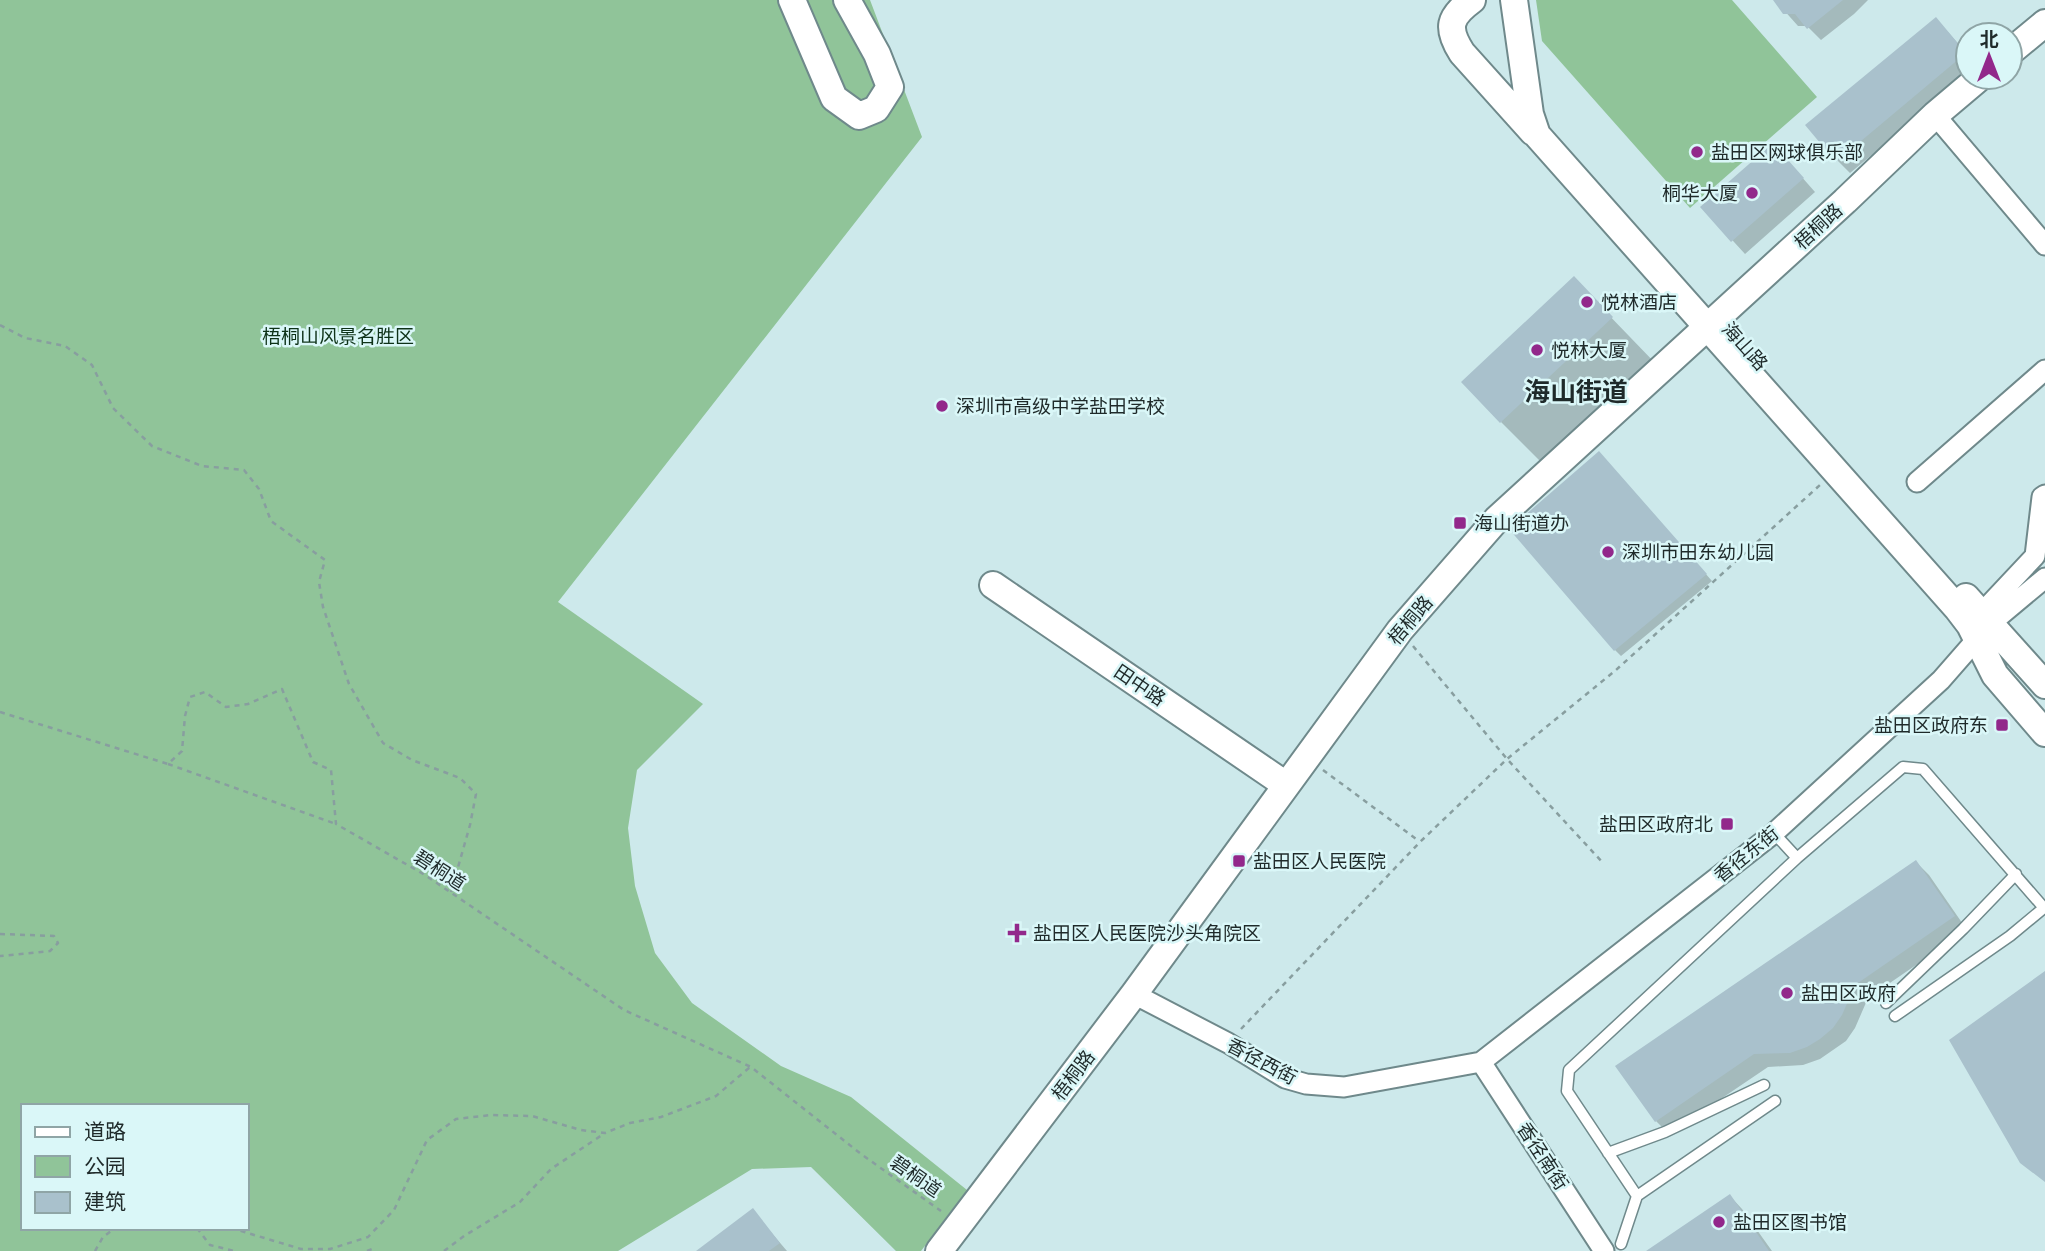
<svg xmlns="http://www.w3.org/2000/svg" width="2045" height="1251" viewBox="0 0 2045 1251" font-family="Signika,'Noto Sans SC',sans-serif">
  <rect width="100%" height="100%" fill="#cde9eb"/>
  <!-- green -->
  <path fill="#90c499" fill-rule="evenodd" d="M0,0H870L922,137L558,602L703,704L637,770L628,828L635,886L655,953L692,1003L781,1066L851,1097L967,1190L921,1251H896L811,1167L752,1169L618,1251H0ZM23,1106H247V1228H23Z
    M1536,0H1732L1817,97L1690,208L1542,41Z"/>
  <!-- shadow -->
  <path fill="#0003" d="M1775,0H1868L1854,14L1821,40L1807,26H1798Z
    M1948,32L1968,55V75L1850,173L1837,160Z
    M1785,158L1815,192L1745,254L1702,207Z
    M1574,279L1657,365L1547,468L1501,422Z
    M1605,460L1712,581L1621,656L1615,650Z
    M1916,862L1929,875L1967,930L1868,998L1855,1028L1846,1041L1820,1059L1803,1065L1768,1067L1669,1134L1656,1121Z
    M1730,1196L1742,1209L1772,1251H1649Z
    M752,1210L787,1251H699Z"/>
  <!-- building -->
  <path fill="#a9c1cc" d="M1773,0H1843L1807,29L1795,14H1783Z
    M1936,17L1966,53L1836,162L1805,125Z
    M1773,143L1804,178L1731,242L1700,207Z
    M1574,276L1613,317L1500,423L1461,382Z
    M1599,451L1707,574L1614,651L1509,529Z
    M1916,860L1955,916L1855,985L1842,1015L1833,1028L1820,1039L1807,1047L1790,1053L1754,1054L1655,1122L1615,1066Z
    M2045,971V1182L2020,1163L1949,1040Z
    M1730,1194L1769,1251H1646Z
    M753,1208L780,1243L769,1251H696Z"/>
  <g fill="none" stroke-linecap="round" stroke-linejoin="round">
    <defs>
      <path id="lane" d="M1774,833L1797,858
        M1886,1003L1963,929L2016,874
        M1895,1016L2010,936L2045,907
        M1608,1153L1665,1132L1764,1085
        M1637,1196L1567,1091L1569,1070L1797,858L1903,767L1923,769L2044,908
        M1621,1244L1637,1196L1775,1101"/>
      <path id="street" d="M1935,115L2045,245
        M1917,482L2045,370
        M1973,622L2035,556L2042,497L2045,495
        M1134,994L1228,1043L1285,1078L1306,1084L1344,1087L1481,1062L1774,833L1941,680L1990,624L2045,578
        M1481,1062L1604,1251"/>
      <path id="secondary" d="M792,0L834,98L859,116L876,109L890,87L877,54L847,0
        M1472,0C1449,17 1446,28 1462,53L1533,132
        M1514,0L1530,114L1537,135L1957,608L1970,625L1995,675L2045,733
        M2010,52L2045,23
        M993,585L1286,785
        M1966,597L2045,685
        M939,1251L1134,994L1400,630L1497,519L1845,201L1935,115L1980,77"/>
    </defs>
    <!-- lane casing -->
    <use href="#lane" stroke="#6f898b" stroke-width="13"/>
    <!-- street casing -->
    <use href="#street" stroke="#6f898b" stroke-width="23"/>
    <!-- secondary casing -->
    <use href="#secondary" stroke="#6f898b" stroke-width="30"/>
    <!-- path -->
    <path stroke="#889e9f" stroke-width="2.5" stroke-dasharray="5 5" stroke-linecap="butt" d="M0,325L25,338L65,346L92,365L113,408L152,446L202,466L244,470L259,489L271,521L325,560L319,582L323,607L349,684L383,743L412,760L460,778L476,794L470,825L451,892
      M1413,646L1507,759L1604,864
      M0,712L168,764L182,751L185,716L190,697L205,692L226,707L248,704L282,689L313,762L331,770L336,824L425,875L624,1010L751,1067L861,1154L941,1211
      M168,764L336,824
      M1323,770L1419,841
      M0,934L54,936L58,943L50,951L0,956
      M1241,1029L1420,842L1507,759L1616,670L1820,485
      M197,1228L210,1245L234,1251
      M231,1228L301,1249H330L368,1237L394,1210L427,1140L456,1119L491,1115L532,1116L581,1130L605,1133L630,1123L661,1117L716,1096L750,1067
      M95,1251L103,1237L115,1228
      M367,1251L372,1249L374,1251
      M444,1251L464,1236L520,1202L551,1169L605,1133"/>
    <!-- lane -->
    <use href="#lane" stroke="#fff" stroke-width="10"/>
    <!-- street -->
    <use href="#street" stroke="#fff" stroke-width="19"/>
    <!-- secondary -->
    <use href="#secondary" stroke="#fff" stroke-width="26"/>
  </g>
  <!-- markers -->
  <g fill="#92288b" stroke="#daf7f8" stroke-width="2.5">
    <circle cx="1697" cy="152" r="7"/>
    <circle cx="1752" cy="193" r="7"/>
    <circle cx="1587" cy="302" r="7"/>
    <circle cx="1537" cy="350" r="7"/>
    <circle cx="942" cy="406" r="7"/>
    <rect x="1453" y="516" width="14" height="14" rx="3.5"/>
    <circle cx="1608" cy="552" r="7"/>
    <rect x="1995" y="718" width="14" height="14" rx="3.5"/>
    <rect x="1720" y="817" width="14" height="14" rx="3.5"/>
    <rect x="1232" y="854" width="14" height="14" rx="3.5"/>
    <path d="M1013.5 922.5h7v7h7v7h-7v7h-7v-7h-7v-7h7z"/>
    <circle cx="1787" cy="993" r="7"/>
    <circle cx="1719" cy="1222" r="7"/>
  </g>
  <g text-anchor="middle" stroke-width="5" stroke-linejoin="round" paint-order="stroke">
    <!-- poi labels -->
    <g font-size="19" fill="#1f2a2a" stroke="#daf7f8" text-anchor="start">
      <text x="1711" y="159">盐田区网球俱乐部</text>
      <text x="1738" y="200" text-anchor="end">桐华大厦</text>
      <text x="1601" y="309">悦林酒店</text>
      <text x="1551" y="357">悦林大厦</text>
      <text x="956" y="413">深圳市高级中学盐田学校</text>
      <text x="1474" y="530">海山街道办</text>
      <text x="1622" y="559">深圳市田东幼儿园</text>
      <text x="1988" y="732" text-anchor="end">盐田区政府东</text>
      <text x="1713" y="831" text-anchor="end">盐田区政府北</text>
      <text x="1253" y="868">盐田区人民医院</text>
      <text x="1033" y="940">盐田区人民医院沙头角院区</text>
      <text x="1801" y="1000">盐田区政府</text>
      <text x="1733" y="1229">盐田区图书馆</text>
    </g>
    <!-- street labels -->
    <g font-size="19" fill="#1f2a2a" stroke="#daf7f8">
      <text transform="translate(1818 226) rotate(-43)" y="7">梧桐路</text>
      <text transform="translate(1745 346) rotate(48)" y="7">海山路</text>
      <text transform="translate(1410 620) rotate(-50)" y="7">梧桐路</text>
      <text transform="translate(1140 685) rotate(34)" y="7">田中路</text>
      <text transform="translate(1746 854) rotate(-39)" y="7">香径东街</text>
      <text transform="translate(440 870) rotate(33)" y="7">碧桐道</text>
      <text transform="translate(1262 1061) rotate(28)" y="7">香径西街</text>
      <text transform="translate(1073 1075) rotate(-53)" y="7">梧桐路</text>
      <text transform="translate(1543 1156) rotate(57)" y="7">香径南街</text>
      <text transform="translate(916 1176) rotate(35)" y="7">碧桐道</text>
    </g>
    <!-- park labels -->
    <g font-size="19" fill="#0e3218" stroke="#daf7f8">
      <text x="338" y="343">梧桐山风景名胜区</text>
    </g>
    <!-- district labels -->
    <g font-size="26" font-weight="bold" fill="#1f2a2a" stroke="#daf7f8">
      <text x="1576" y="401">海山街道</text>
    </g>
  </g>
  <!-- legend -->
  <rect x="21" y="1104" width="228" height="126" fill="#daf7f8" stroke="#8fa5a6" stroke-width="2"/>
  <rect x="35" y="1127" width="35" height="10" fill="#ffffff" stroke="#8fa5a6" stroke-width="2"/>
  <text x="84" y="1139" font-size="21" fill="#1f2a2a">道路</text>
  <rect x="35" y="1156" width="35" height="21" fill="#90c499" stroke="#8fa5a6" stroke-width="2"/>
  <text x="84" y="1174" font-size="21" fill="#1f2a2a">公园</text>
  <rect x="35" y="1192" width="35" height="21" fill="#a9c1cc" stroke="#8fa5a6" stroke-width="2"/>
  <text x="84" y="1209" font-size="21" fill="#1f2a2a">建筑</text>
  <!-- north arrow -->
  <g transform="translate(1989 56)"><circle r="33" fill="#daf7f8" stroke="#8fa5a6" stroke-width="2"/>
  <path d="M0-5L12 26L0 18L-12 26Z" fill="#92288b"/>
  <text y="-10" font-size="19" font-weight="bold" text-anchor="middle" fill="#1f2a2a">北</text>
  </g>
</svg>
